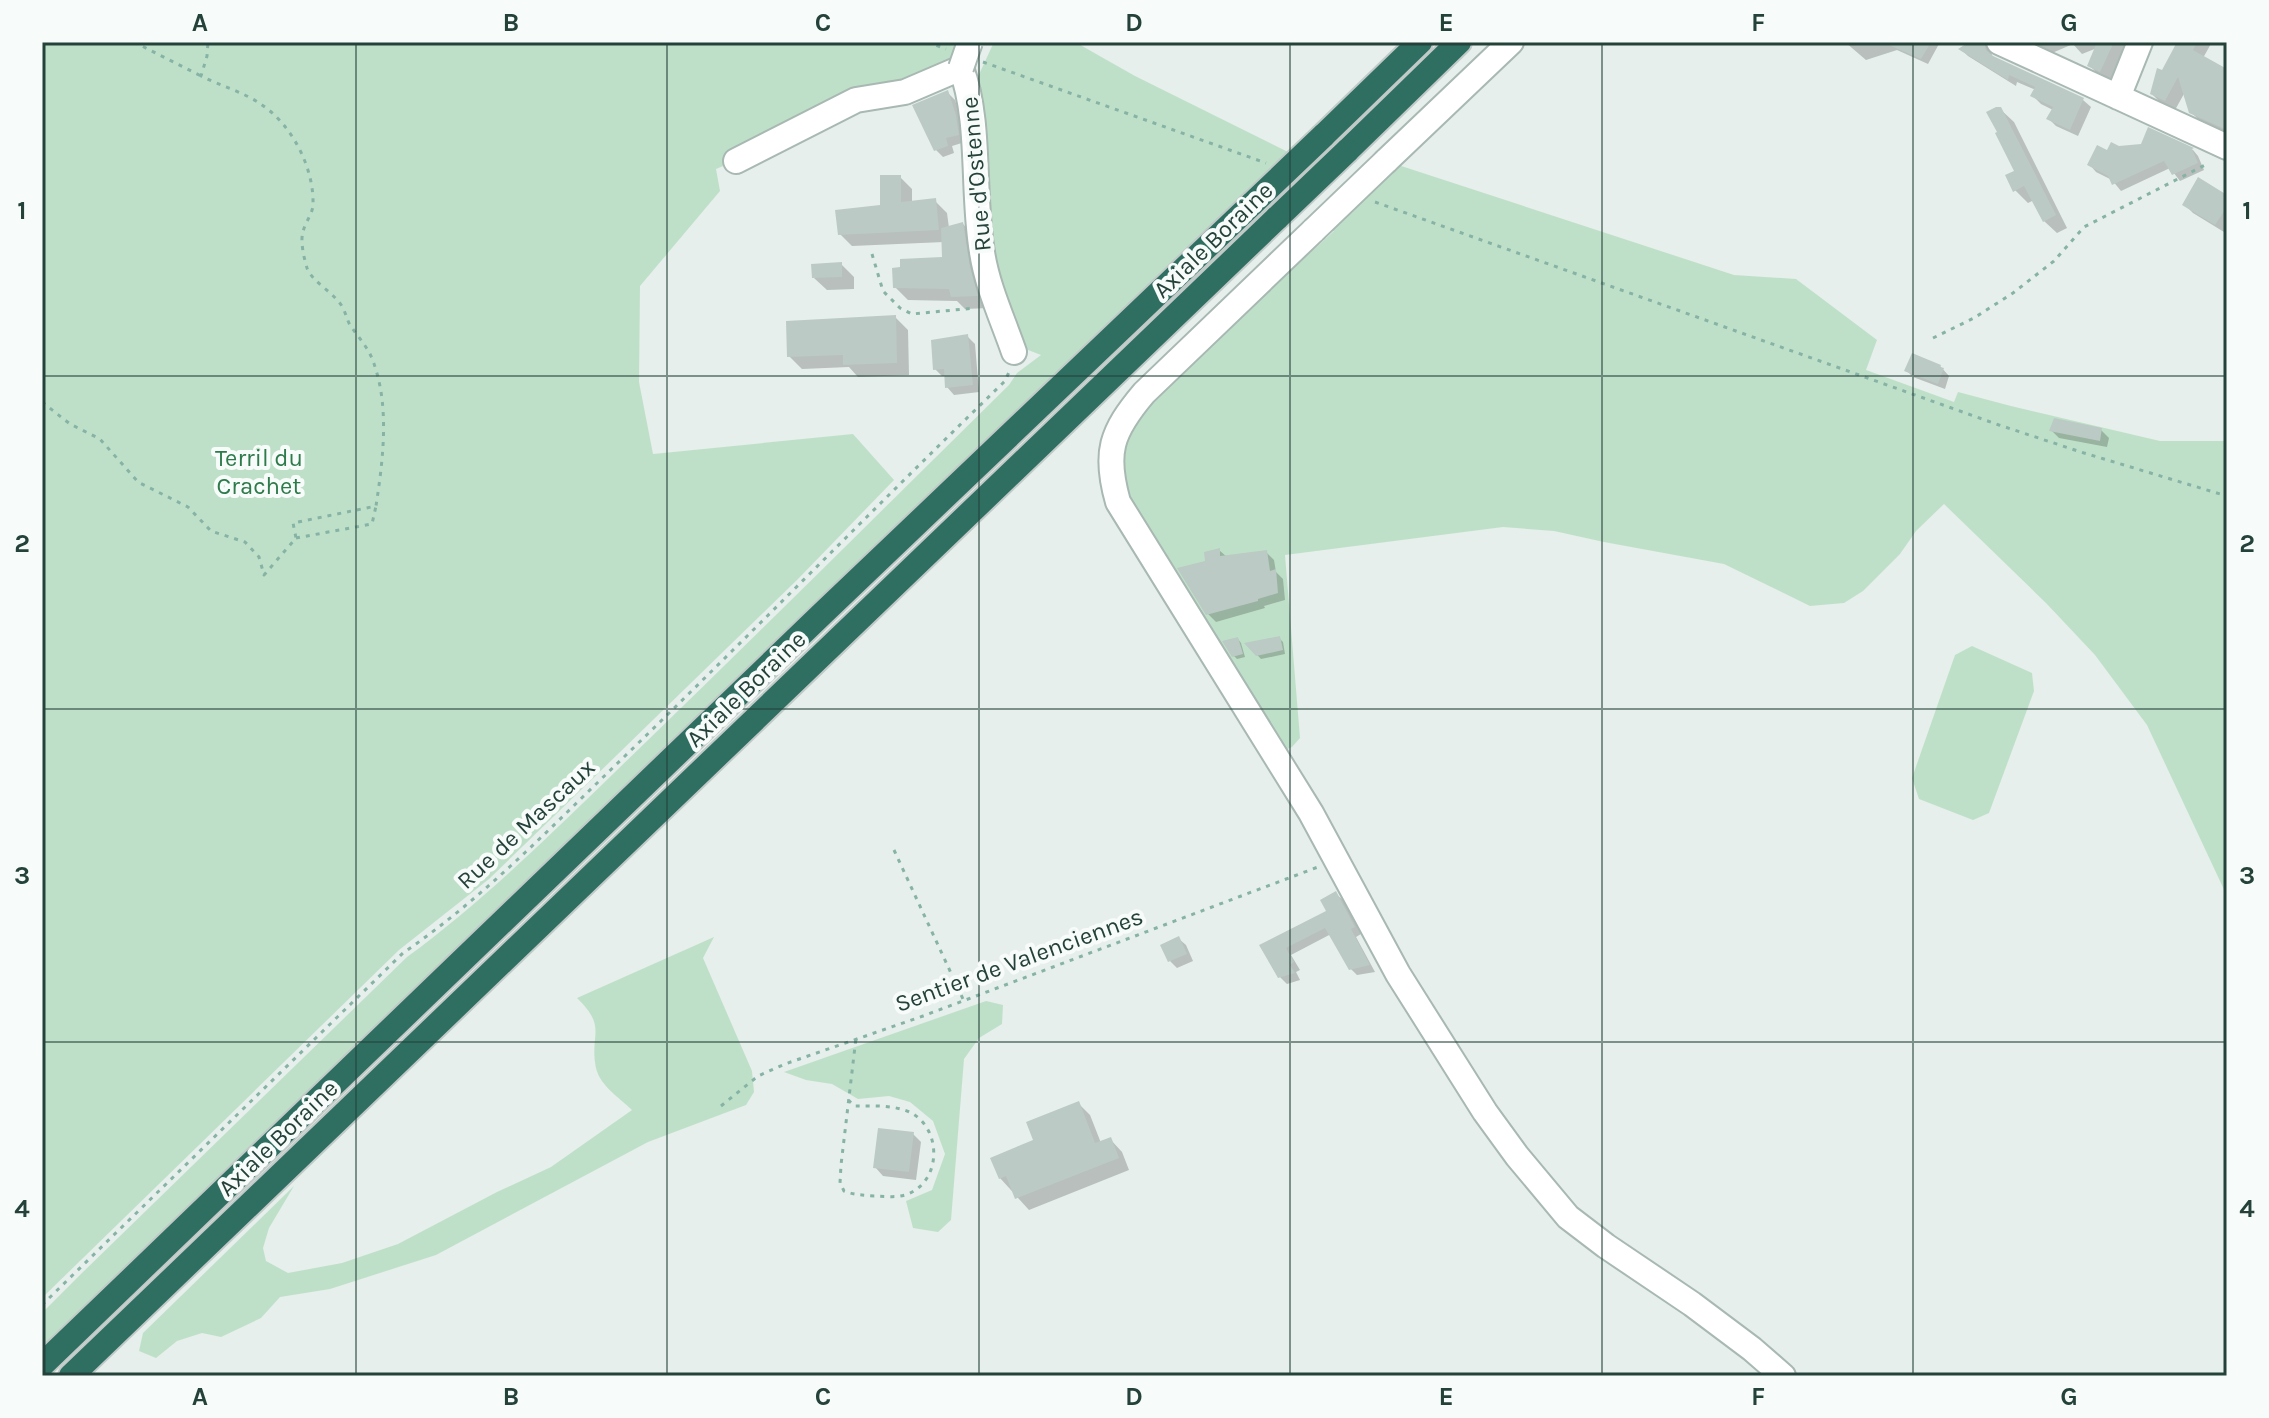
<svg xmlns="http://www.w3.org/2000/svg" width="2269" height="1418" viewBox="0 0 2269 1418" font-family="Karla,sans-serif">
  <rect width="100%" height="100%" fill="#e6efeb"/>
  <!-- green -->
  <path fill="#bfe0c8" d="M42,42H970L961,68L716,169L720,191L640,286L639,382L653,454L853,434L894,480L798,579L582,789L489,879L399,950L42,1298Z
    M994,42H1075L1135,76L1300,158L42,1365V1313L83,1272L407,957C493,894 569,816 646,742C768,624 888,504 1009,385L1017,373L1041,355L1023,348L998,306L976,81Z
    M1386,161L1734,275L1796,279L1877,340L1866,370L1954,402L1958,392L2011,406L2160,441H2227V896L2147,725L2095,655L2046,603L1944,504L1916,531L1900,554L1863,591L1844,603L1810,606L1724,564L1604,542L1554,531L1503,527L1285,555L1300,738L1292,747L1280,752L1119,481L1124,454L1132,430L1145,408L1233,323L1334,231L1314,230Z
    M1972,646L2032,673L2034,691L1989,813L1973,820L1919,799L1912,778L1955,655Z
    M714,937L703,958L752,1071L754,1092L746,1105L648,1142L436,1255L330,1289L280,1297L261,1318L221,1337L202,1333L177,1341L156,1358L139,1351L143,1333L294,1186L269,1228L263,1248L266,1261L288,1273L342,1263L398,1244L497,1192L551,1167L632,1110C620,1098 600,1086 596,1068C589,1034 608,1028 577,998Z
    M986,1001L1003,1005L1002,1024L979,1038L964,1059L951,1220L938,1232L913,1228L906,1201L932,1190L945,1154L933,1121L910,1102L889,1096L858,1099L832,1084L806,1080L784,1072Z"/>
  <!-- shadow -->
  <path fill="#0003" d="M1845,42H1940L1928,64L1897,50L1866,60Z
    M1973,42H1994L1991,52L1993,58L2083,100L2091,107L2078,136L2056,126L2048,118L2053,110L2041,104L2033,96L2036,90L2017,82L2016,86L1968,56L1961,49Z
    M2027,42H2095L2097,47L2099,42H2129L2111,81L2100,76L2089,65L2097,48L2082,54L2073,44L2052,53Z
    M2179,42H2212L2203,58L2227,71V134L2202,123L2191,112L2185,92L2175,110L2162,104L2152,94Z
    M947,92L955,100L963,124L965,142L952,146L954,153L943,157L935,149Z
    M2000,109L2014,122L2067,228L2057,233L2044,221L2034,200L2028,203L2015,190L2016,172Z
    M2149,130L2193,150L2198,156L2204,170L2180,181L2170,168L2121,191L2112,180L2096,172L2090,165L2119,148L2142,146Z
    M900,177L912,189V203L935,201L947,213L949,228L963,224L975,237L989,308L965,309L957,301L908,300L895,287L944,259V242L852,246L840,234L882,207Z
    M2227,197V227L2224,232L2193,213L2185,205Z
    M841,264L854,277V289L827,290L814,278Z
    M895,317L908,330L909,375L858,377L849,367L802,369L789,356Z
    M968,337L975,344L979,392L954,395L947,387L946,376H942L935,369Z
    M1940,366L1949,376L1945,389L1913,377L1907,371Z
    M2051,430H2101L2109,438L2107,447L2059,438Z
    M1219,550L1227,557L1266,552L1274,560L1276,572L1283,579L1285,600L1264,606L1265,608L1216,622L1208,614L1207,562Z
    M1279,638L1283,642L1285,654L1261,659L1248,645Z
    M1238,639L1241,643L1245,657L1237,659L1233,655Z
    M1336,894L1343,900L1361,934L1356,937L1375,972L1357,975L1350,968L1331,934L1291,955L1300,970L1296,972L1300,980L1287,984L1280,977L1262,946L1329,912Z
    M1179,939L1186,945L1193,961L1177,968L1170,961Z
    M1078,1103L1090,1115L1101,1143L1110,1139L1122,1152L1129,1170L1029,1210L1000,1178L1035,1141Z
    M913,1134L921,1142L916,1180L883,1176L875,1167Z"/>
  <!-- building -->
  <path fill="#bbcac4" d="M1882,42H1931L1921,59Z
    M1969,42H1984L1986,50L1993,56L2084,98L2070,130L2046,119L2053,107L2030,96L2035,87L2009,75L2008,80L1958,49Z
    M2097,42H2114L2100,72L2087,66Z
    M2177,42H2197L2193,50L2227,69V130L2189,113L2178,77L2165,101L2150,94L2157,68L2162,70Z
    M948,90L956,115L959,135L946,138L948,146L934,151L912,105Z
    M1996,107H2001L2056,215L2043,222L2024,186L2013,192L2005,175L2014,171L1995,133L1997,132L1986,112Z
    M2148,127L2194,148L2192,149L2198,163L2172,175L2164,161L2112,185L2108,176L2087,165L2097,145L2107,150L2111,142L2119,146L2141,144Z
    M880,175H901V202L936,198L939,230L838,235L835,210L880,205Z
    M2198,177L2227,195V207L2215,225L2182,205Z
    M963,222L970,267L978,296L951,297L949,289L893,288L892,268L900,267V259L942,257L941,228Z
    M842,262V277L812,278L811,264Z
    M896,315L897,363L843,365V355L787,357L786,321Z
    M968,334L973,385L945,388L944,369L933,370L931,340Z
    M1912,353L1941,365L1940,367L1944,368L1938,384L1904,371Z
    M2054,418L2102,428L2100,441L2049,431Z
    M1220,548V556L1267,550L1270,571L1276,569L1278,593L1258,599V601L1206,615L1177,568L1205,561L1204,552Z
    M1280,636L1283,650L1256,656L1244,643Z
    M1238,637L1243,654L1232,657L1222,641Z
    M1336,891L1355,927L1351,929L1370,965L1349,970L1325,928L1286,948L1294,962L1290,965L1295,973L1278,978L1259,945L1326,911L1320,900Z
    M1179,936L1187,954L1168,962L1160,945Z
    M1079,1101L1095,1143L1111,1137L1119,1158L1015,1199L1006,1176L999,1179L990,1158L1033,1140L1026,1122Z
    M878,1128L914,1132L909,1172L873,1168Z"/>
  <g fill="none" stroke-linecap="round" stroke-linejoin="round">
    <defs>
      <path id="minor" d="M1999,42L2227,147
        M2118,97L2140,42
        M736,161L856,100L905,92L961,68C981,120 972,195 982,252C987,286 1003,320 1014,352
        M1386,161L1511,42
        M1314,230L1144,393C1111,432 1104,453 1118,502L1311,813L1398,974L1485,1112L1517,1156L1568,1217L1606,1246L1692,1304L1752,1349L1783,1376"/>
      <path id="highway" d="M1323,136L1420,42
        M1347,151L1459,42
        M42,1365L822,614L1253,203
        M71,1376L1278,217"/>
    </defs>
    <!-- minor casing -->
    <use href="#minor" stroke="#a8b8b2" stroke-width="28"/>
    <!-- highway casing -->
    <use href="#highway" stroke="#c2cac8" stroke-width="28"/>
    <!-- path -->
    <path stroke="#86b3a5" stroke-width="3" stroke-dasharray="4 6" stroke-linecap="butt" d="M134,42L201,76
      M927,42L946,49
      M983,62L1266,163
      M1375,202L1999,425L2084,453L2227,496
      M872,254L883,291L900,308L912,314L975,308
      M1933,338L1974,318L2013,293L2054,261L2084,227L2209,163
      M42,402L70,424L100,439L138,482L188,507L211,531L245,542L259,557L264,575L296,538L293,523L376,506C383,460 390,406 373,361C368,347 358,337 350,325C347,320 346,314 343,308C335,293 312,282 307,268C304,258 300,241 303,232C305,222 313,214 313,204C314,168 292,125 262,105C244,92 221,86 201,76L207,56L208,42
      M296,538L372,524L376,506
      M894,850L963,999
      M848,1100L855,1106C871,1106 889,1105 904,1110C943,1122 944,1183 905,1195C896,1198 884,1196 874,1196C863,1195 854,1195 844,1191L840,1183L841,1165L856,1038
      M721,1106L758,1076L785,1064L923,1016L1318,867
      M42,1305L403,953C485,897 554,824 625,756C753,632 877,505 1005,381L1009,372"/>
    <!-- minor -->
    <use href="#minor" stroke="#fff" stroke-width="24"/>
    <!-- highway -->
    <use href="#highway" stroke="#2f6f62" stroke-width="24"/>
    <defs>
      <path id="minor-bridge" d="M961,68L970,42
        M1314,230L1386,161"/>
      <path id="highway-bridge" d="M1253,203L1323,136
        M1278,217L1347,151"/>
    </defs>
    <!-- minor-bridge casing -->
    <use href="#minor-bridge" stroke="#a8b8b2" stroke-width="28" stroke-linecap="butt"/>
    <!-- highway-bridge casing -->
    <use href="#highway-bridge" stroke="#c2cac8" stroke-width="28" stroke-linecap="butt"/>
    <!-- minor-bridge -->
    <use href="#minor-bridge" stroke="#fff" stroke-width="24"/>
    <!-- highway-bridge -->
    <use href="#highway-bridge" stroke="#2f6f62" stroke-width="24"/>
  </g>
  <!-- grid -->
  <path fill="none" stroke="#24423a" stroke-width="2" stroke-opacity="0.55" d="M356,42V1376M667,42V1376M979,42V1376M1290,42V1376M1602,42V1376M1913,42V1376M42,376H2227M42,709H2227M42,1042H2227"/>
  <g text-anchor="middle" stroke-width="8" stroke-linejoin="round" paint-order="stroke">
    <!-- street labels -->
    <g font-size="24" fill="#24423a" stroke="#f7fbf9">
      <text transform="translate(976 174) rotate(-95)" y="8">Rue d'Ostenne</text>
      <text transform="translate(1213 240) rotate(-44)" y="8">Axiale Boraine</text>
      <text transform="translate(746 689) rotate(-44)" y="8">Axiale Boraine</text>
      <text transform="translate(526 824) rotate(-43)" y="8">Rue de Mascaux</text>
      <text transform="translate(1019 960) rotate(-20)" y="8">Sentier de Valenciennes</text>
      <text transform="translate(278 1138) rotate(-44)" y="8">Axiale Boraine</text>
    </g>
    <!-- park labels -->
    <g font-size="24" fill="#2d7a4b" stroke="#f7fbf9">
      <text x="259" y="466">Terril du<tspan x="259" dy="28">Crachet</tspan></text>
    </g>
  </g>
  <!-- border -->
  <rect width="2269" height="1418" fill="none" stroke="#f7fbf9" stroke-width="88"/>
  <rect x="44" y="44" width="2181" height="1330" fill="none" stroke="#24423a" stroke-width="3"/>
  <g font-size="26" text-anchor="middle" font-weight="bold" fill="#24423a">
    <text x="200" y="31">A</text>
    <text x="511" y="31">B</text>
    <text x="823" y="31">C</text>
    <text x="1134" y="31">D</text>
    <text x="1446" y="31">E</text>
    <text x="1758" y="31">F</text>
    <text x="2069" y="31">G</text>
    <text x="22" y="219">1</text>
    <text x="2247" y="219">1</text>
    <text x="22" y="552">2</text>
    <text x="2247" y="552">2</text>
    <text x="22" y="884">3</text>
    <text x="2247" y="884">3</text>
    <text x="22" y="1217">4</text>
    <text x="2247" y="1217">4</text>
    <text x="200" y="1405">A</text>
    <text x="511" y="1405">B</text>
    <text x="823" y="1405">C</text>
    <text x="1134" y="1405">D</text>
    <text x="1446" y="1405">E</text>
    <text x="1758" y="1405">F</text>
    <text x="2069" y="1405">G</text>
  </g>
</svg>
